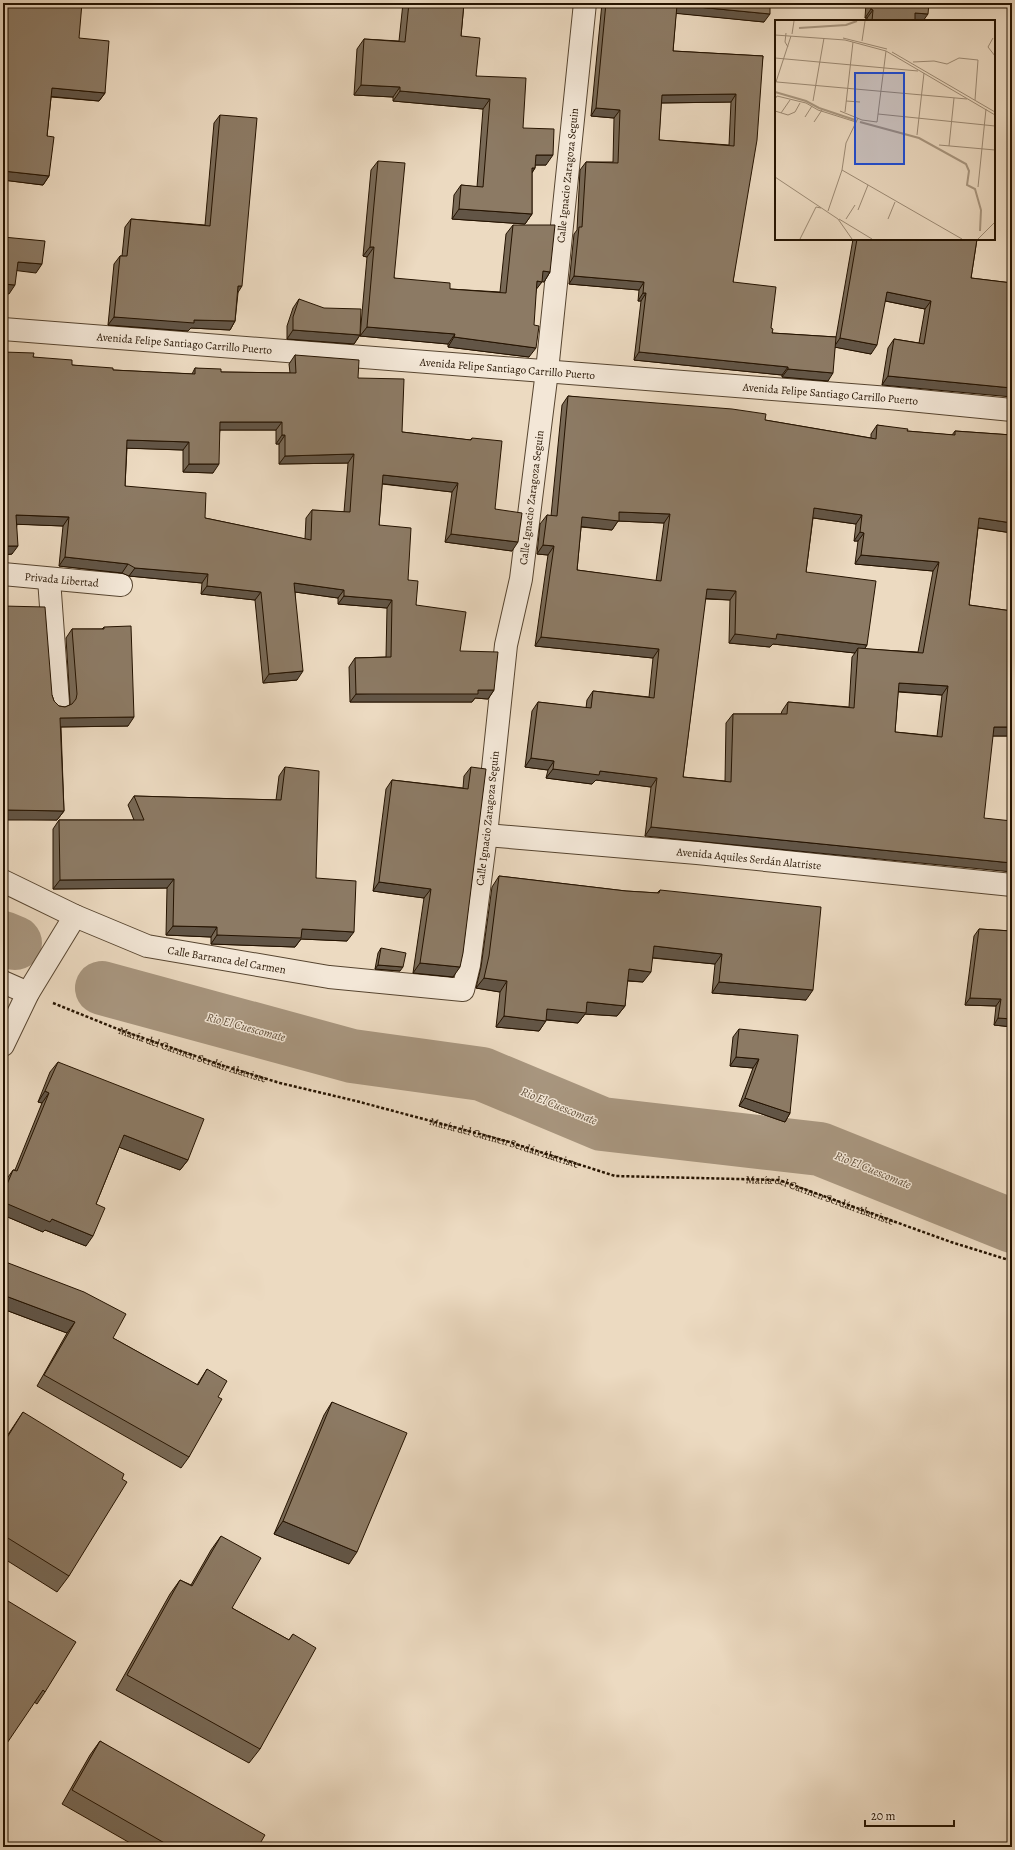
<svg xmlns="http://www.w3.org/2000/svg" width="1015" height="1850" viewBox="0 0 1015 1850" font-family="Alegreya,serif">
  <rect width="100%" height="100%" fill="#ecdac1"/>
  <filter id="stains"><feTurbulence type="fractalNoise" baseFrequency=".005" numOctaves="4"/><feColorMatrix values="0 0 0 0 .2 0 0 0 0 .09 0 0 0 0 .02 0 0 0 .5 -.17"/></filter>
  <radialGradient id="worn" r=".72"><stop offset=".6" stop-color="#630" stop-opacity="0"/><stop offset="1" stop-color="#630" stop-opacity=".3"/></radialGradient>
  <g fill="none" stroke-linecap="round" stroke-linejoin="round">
    <!-- river -->
    <path stroke="#a8967f" stroke-width="54" d="M3,938L15,943
      M102,988L352,1056L482,1074L602,1124L820,1149L1012,1226"/>
    <defs>
      <g id="minor">
        <path id="s2" d="M3,329L889,398L1012,410"/>
        <path id="s3" d="M3,574L121,585"/>
        <path d="M49,579L58,703"/>
        <path id="s4" d="M486,835L697,853L1012,885"/>
        <path id="s5" d="M3,881L75,916L147,946L329,977L463,990L469,965L486,835L506,645L521,579L547,371L585,3"/>
        <path d="M3,982L28,993"/>
        <path d="M3,1045L28,993L75,916"/>
      </g>
    </defs>
    <!-- minor casing -->
    <use href="#minor" stroke="#574530" stroke-width="24"/>
    <!-- path -->
    <path stroke="#251300" stroke-width="2.5" stroke-dasharray="3 2" stroke-linecap="butt" id="s1" d="M53,1003L120,1030L224,1066L280,1083L356,1101L506,1141L615,1176L779,1180L951,1242L1012,1261"/>
    <!-- minor -->
    <use href="#minor" stroke="#f3e7d7" stroke-width="22"/>
  </g>
  <!-- wall -->
  <path fill="#786956" stroke="#251300" fill-rule="evenodd" d="M3,3L79,38L105,93L99,101L51,97L47,136L49,176L43,185L3,180Z
    M403,3H464L461,36L476,76L523,128L546,165H535V168L532,173V214L525,224L452,219L454,195L461,185L477,187L483,109L393,101V97L354,95L357,49L364,39L399,41Z
    M602,3H770L764,22L676,13L673,51L763,56L733,282L771,328L772,333L836,337L853,239H977L971,278L1012,283L882,385L888,348L894,339L919,343L925,309L885,301L871,354L835,347L828,381L782,377V375L634,360L641,301H638L639,290L569,284L574,234L577,230L580,170L586,162H613L614,118L591,116ZM731,102L729,145L659,140L661,103Z
    M866,3H929L923,21H867V18H865Z
    M220,115L238,293L235,321L230,330L191,328L188,331L108,325L114,264L120,256H122L125,227L131,219L205,225L214,123Z
    M378,161L394,278L450,289L500,292L506,234L513,225L550,272L544,282L542,281L536,289L529,357L448,347V344L360,336L367,257L363,256L371,170Z
    M299,299L360,335L354,344L287,339V326L293,308Z
    M3,352L33,357L72,365L113,370L192,374L195,368L221,372L290,373L289,364L295,355L358,378L402,432L470,440L472,438L495,509L512,551L445,542L452,492L382,484L379,525L408,580L416,605L460,651L494,690L488,699L475,698L472,702H350L349,667L355,658L386,657L387,608L338,604V598L295,592L297,680L263,683L255,600L201,594L202,583L129,576L122,573L59,566L63,526L17,524L12,554L3,555ZM220,430H276V444H279V464L348,463L344,512L312,510L306,518L305,539L205,518L125,486L127,448L183,450V472L213,473Z
    M568,396L765,420L871,438V434L877,425L907,431L952,435L955,431L1012,435V533L978,528L969,605L1012,611V736H993L645,836L651,787L596,780L592,784L546,778L548,770L525,767L532,711L538,702L586,708L587,700L593,691L649,697L653,658L535,646L548,555L537,554L540,524L547,515L551,516L562,405ZM813,518L856,524L854,541H858L855,564L933,571L918,652L864,649L867,645L806,572ZM618,521L664,523L656,581L577,570L581,527L612,530ZM705,599L730,600L729,643L770,647L773,644L855,653L852,657L849,707L788,702L782,711L781,714H733L726,723L725,781L683,777ZM898,692L942,695L937,736L895,732Z
    M104,627L128,726L61,727L64,811L57,820L3,819L52,695L54,701L59,706L65,707L70,705V702L66,638L72,629H102Z
    M285,767L316,878L347,941L301,939L295,947L211,944V937L166,935L167,888L53,889V829L59,820H134L128,805L134,796L276,800L279,776Z
    M471,767L453,977L413,973L424,898L373,891L386,789L392,780L463,788L464,776Z
    M499,876L626,891L657,893L660,890L806,1000L712,993L715,964L652,958L643,982L627,981L625,1006L617,1016L585,1014L578,1023L546,1020L539,1031L496,1027L500,992L476,988L481,967L492,887Z
    M979,929L1012,931V1027L994,1025L996,1006L965,1005L974,936Z
    M381,948L400,971L375,969L378,953Z
    M739,1029L790,1113L785,1122L739,1106L753,1068L730,1066L733,1037Z
    M58,1062L188,1160L180,1170L119,1147L96,1204L86,1246L45,1230L43,1232L3,1215V1187L6,1180L13,1170H15L42,1103L38,1102L50,1072Z
    M3,1261L113,1338L197,1385L207,1369L189,1457L181,1468L37,1386L67,1333L3,1309Z
    M332,1402L349,1564L274,1534L324,1415Z
    M23,1412L69,1576L57,1592L3,1558V1442Z
    M221,1536L232,1608L289,1640L293,1634L260,1749L249,1763L116,1690L170,1594L180,1580L191,1585L211,1550Z
    M3,1598L45,1692L37,1704L34,1702Z
    M100,1741L258,1847H137L62,1804L90,1755Z"/>
  <!-- shaded-wall -->
  <path fill="#625546" stroke="#251300" d="M677,5L770,14L764,22L672,13Z
    M871,9L873,10L867,18H865Z
    M915,13L928,14L923,21H909Z
    M3,81L6,82L3,86Z
    M361,85L400,87L393,97L354,95Z
    M52,88L105,93L99,101L46,96Z
    M400,91L490,99L483,109L393,101Z
    M736,94L731,102L656,103L662,95Z
    M596,108L620,110L614,118L591,116Z
    M536,155H553L546,165H529Z
    M532,168H535L528,178Z
    M3,171L49,176L43,185L3,180Z
    M459,209L532,214L525,224L452,219Z
    M370,247H374L367,257L363,256Z
    M18,262L42,264L36,273L12,270Z
    M543,271L550,272L544,282L536,281Z
    M574,276L644,282L639,290L569,284Z
    M537,281L542,282L535,291Z
    M3,284L15,285L9,294L3,293Z
    M238,286H242L237,294Z
    M887,292L931,301L925,309L881,300Z
    M643,293H646L641,301H638Z
    M114,317L194,320L235,321L230,330L191,328L188,331L108,325Z
    M367,327L455,334L448,344L360,336Z
    M293,330L360,335L354,344L287,339Z
    M454,337L536,348L529,357L448,347Z
    M840,338L877,345L871,354L834,347Z
    M639,352L788,367L782,375L634,360Z
    M788,369L833,373L828,381L782,377Z
    M888,376L1012,388V397L882,385Z
    M220,422H282L276,430H214Z
    M282,435H285L279,444H276Z
    M127,440L189,442L183,450L121,448Z
    M354,454L348,463L279,464L285,456Z
    M189,464H219L213,473L183,472Z
    M383,475L458,483L452,492L377,483Z
    M814,508L862,515L856,524L807,517Z
    M619,512L670,514L664,523L618,521L612,530L576,526L582,517Z
    M16,515L69,517L63,526L10,524Z
    M979,518L1012,523V533L973,527Z
    M860,532L864,533L858,541H854Z
    M451,534L518,542L512,551L445,542Z
    M543,545L554,546L548,555L537,554Z
    M3,546H18L12,554L3,555Z
    M861,555L939,562L933,571L855,564Z
    M65,557L128,564L122,573L59,566Z
    M135,568L208,574L202,583L129,576Z
    M294,583L344,590L338,598L288,591Z
    M207,586L261,592L255,600L201,594Z
    M707,589L736,591L730,600L700,598Z
    M344,596L392,600L387,608L338,604Z
    M735,634H777L867,645L861,654L858,648L855,653L773,644L770,647L729,643Z
    M541,637L659,649L653,658L535,646Z
    M303,671L297,680L263,683L269,674Z
    M899,683L948,686L942,695L893,691Z
    M478,690H494L488,699L475,698L472,702H350L356,694Z
    M134,717L128,726L54,727L60,718Z
    M994,727H1012V736H988Z
    M531,758L554,761L548,770L525,767Z
    M553,769L600,771L657,778L651,787L596,780L592,784L546,778Z
    M7,810L64,811L57,820H3V814Z
    M651,827L1012,863V872L645,836Z
    M174,879L167,888L53,889L60,880Z
    M379,882L431,889L424,898L373,891Z
    M173,926L217,927L211,937L166,935Z
    M302,929L354,932L347,941L301,939L295,947L211,944L217,935Z
    M654,946L722,954L715,964L646,957Z
    M420,963L460,967L453,977L413,973Z
    M378,965L403,967L400,971L375,969Z
    M629,969L651,972L643,982L621,980Z
    M484,978L507,981L500,992L476,988Z
    M719,982L813,990L806,1000L712,993Z
    M970,998L1001,999L996,1006L965,1005Z
    M587,1002L625,1006L617,1016L585,1014L578,1023L540,1019L547,1009Z
    M504,1016L546,1021L539,1031L496,1027Z
    M998,1018L1012,1019V1027L994,1025Z
    M736,1057L759,1059L753,1068L730,1066Z
    M45,1091L49,1093L42,1103L38,1102Z
    M745,1098L790,1113L785,1122L739,1106Z
    M124,1135L188,1160L180,1170L116,1146Z
    M3,1202L52,1219L93,1236L86,1246L45,1230L43,1232L3,1215Z
    M3,1295L75,1322L67,1333L3,1309Z
    M283,1521L357,1552L349,1564L274,1534Z"/>
  <!-- building -->
  <path fill="#8c7a64" stroke="#251300" fill-rule="evenodd" d="M3,3H82L79,38L109,41L105,93L52,88L47,136L54,137L49,176L3,171V116L6,82L3,81Z
    M409,3H464L461,36L480,38L476,76L526,78L523,128L554,129L553,155H536L535,168H532V214L459,209L461,185L483,187L490,99L400,91V87L361,85L364,39L405,42Z
    M606,3H770V14L677,5L673,51L763,56L757,140L733,282L776,287L771,328L773,329L772,333L836,337L833,373L788,369V367L639,352L646,293H643L644,282L574,276L579,227H582L586,162L618,163L620,110L596,108ZM736,94L734,146L659,140L662,95Z
    M871,3H929L928,14L915,13V21H872L873,10L871,9Z
    M220,115L257,118L242,286H238L235,321L194,320V323L114,317L120,256H127L131,219L210,226Z
    M378,161L405,163L394,278L450,283V289L506,293L513,225H555L550,272L543,271L542,282L537,281L534,325L539,326L536,348L454,337L455,334L367,327L374,247H370Z
    M3,237L45,241L42,264L18,262L15,285L3,284Z
    M857,239H977L971,278L1012,283V388L888,376L894,339L924,344L931,301L887,292L877,345L840,338Z
    M299,299L324,308L361,309L360,335L293,330V317Z
    M3,352L34,353L33,357L72,360V365L113,368V370L195,374V368L221,369V372L296,373L295,355L359,360L358,378L404,379L402,432L471,440L472,438L502,441L495,509L522,513L518,542L451,534L458,483L383,475L379,525L411,528L408,580L418,581L416,605L466,612L460,651L498,652L494,690H478V694H356L355,658L391,657L392,600L344,596V590L294,583L303,671L269,674L261,592L207,586L208,574L135,568L128,564L65,557L69,517L16,515L18,546H3ZM220,422H282V435H285V456L354,454L350,512L312,510L311,540L205,518L206,493L125,486L127,440L189,442V464H219Z
    M568,396L732,409L766,414L765,420L876,439L877,425L908,429L907,431L955,435V431L1012,435V523L979,518L969,605L1012,611V727H994L984,818L1012,821V863L651,827L657,778L600,771L599,775L553,769L554,761L531,758L538,702L591,708L593,691L654,698L659,649L541,637L554,546L543,545L547,515L557,516ZM814,508L862,515L860,532L864,533L861,555L939,562L923,653L858,648L854,708L788,702L787,714H733L731,782L683,777L707,589L736,591L735,634L776,639L777,634L867,645L876,581L806,572ZM619,512L670,514L661,581L577,570L582,517L619,521ZM899,683L948,686L942,737L895,732Z
    M3,606L45,607L52,695L54,701L59,706L65,707L72,704L76,699L77,694L72,629H104V627L131,626L134,717L60,718L64,811L7,810V814H3Z
    M285,767L319,771L316,878L356,881L354,932L302,929L301,938L217,935V927L173,926L174,879L60,880L59,820H144L134,796L281,800Z
    M471,767L486,769L463,953L460,967L420,963L431,889L379,882L392,780L468,789Z
    M499,876L626,891L659,893L660,890L821,907L813,990L719,982L722,954L654,946L651,972L629,969L625,1006L587,1002L586,1013L547,1009L546,1021L504,1016L507,981L484,978L489,956Z
    M979,929L1012,931V1019L998,1018L1001,999L970,998Z
    M381,948L406,953L403,967L378,965Z
    M739,1029L798,1035L790,1113L745,1098L759,1059L736,1057Z
    M58,1062L204,1119L188,1160L124,1135L96,1204L105,1208L93,1236L52,1219L50,1222L3,1202V1194L13,1170L17,1171L49,1093L45,1091Z
    M3,1261L84,1292L126,1314L113,1338L198,1385L207,1369L227,1381L218,1397L222,1399L189,1457L44,1375L75,1322L3,1295Z
    M332,1402L407,1433L357,1552L283,1521Z
    M23,1412L124,1474L122,1479L127,1482L69,1576L3,1535V1444Z
    M221,1536L261,1558L232,1608L289,1640L293,1634L316,1648L260,1749L127,1675L180,1580L192,1586Z
    M3,1598L76,1642L45,1692L43,1690L3,1749Z
    M100,1741L265,1835L258,1847H167L168,1845L72,1790Z"/>
  <g text-anchor="middle" stroke-width="3" stroke-linejoin="round" paint-order="stroke">
    <!-- street labels -->
    <g font-size="11" fill="#251300" stroke="#f3e7d7">
      <text dy="4" stroke="none"><textPath href="#s5" startOffset="1299">Calle Ignacio Zaragoza Seguin</textPath></text>
      <text dy="4" stroke="none"><textPath href="#s2" startOffset="182">Avenida Felipe Santiago Carrillo Puerto</textPath></text>
      <text dy="4" stroke="none"><textPath href="#s2" startOffset="506">Avenida Felipe Santiago Carrillo Puerto</textPath></text>
      <text dy="4" stroke="none"><textPath href="#s2" startOffset="830">Avenida Felipe Santiago Carrillo Puerto</textPath></text>
      <text dy="4" stroke="none"><textPath href="#s5" startOffset="975">Calle Ignacio Zaragoza Seguin</textPath></text>
      <text dy="4" stroke="none"><textPath href="#s3" startOffset="59">Privada Libertad</textPath></text>
      <text dy="4" stroke="none"><textPath href="#s5" startOffset="651">Calle Ignacio Zaragoza Seguin</textPath></text>
      <text dy="4" stroke="none"><textPath href="#s4" startOffset="264">Avenida Aquiles Serdán Alatriste</textPath></text>
      <text dy="4" stroke="none"><textPath href="#s5" startOffset="239">Calle Barranca del Carmen</textPath></text>
      <text dy="4" stroke="none"><textPath href="#s1" startOffset="149">María del Carmen Serdán Alatriste</textPath></text>
      <text dy="4" stroke="none"><textPath href="#s1" startOffset="473">María del Carmen Serdán Alatriste</textPath></text>
      <text dy="4" stroke="none"><textPath href="#s1" startOffset="797">María del Carmen Serdán Alatriste</textPath></text>
    </g>
    <!-- water labels -->
    <g font-size="12" font-style="italic" fill="#604e39" stroke="#f3e7d7">
      <text transform="translate(246 1027) rotate(15)" y="4">Rio El Cuescomate</text>
      <text transform="translate(559 1106) rotate(22)" y="4">Rio El Cuescomate</text>
      <text transform="translate(873 1170) rotate(22)" y="4">Rio El Cuescomate</text>
    </g>
  </g>
  <!-- overview -->
  <g transform="translate(775 20)">
    <rect width="220" height="220" fill="#ecdac1"/>
    <path fill="none" stroke="#a8967f" stroke-width="2" d="M24,8L71,5L82,1M0,72L31,81L44,88L80,100M85,102L144,118L191,144L194,151L192,165L200,169L206,190L205,211"/>
    <path fill="none" stroke="#9c8a74" stroke-width="1" d="M11,13L10,22L13,27M17,14L19,1M0,15L70,20L111,31L220,95M68,18L112,29M218,18L213,27L220,36M87,21L90,1M117,32L220,92M0,38L143,51M138,42L159,41L172,44L184,38L203,40L200,80M0,59L2,62L192,79M0,65L16,16M0,79L2,76L31,83L43,90L81,102M38,81L49,18M71,81L85,82M0,91L13,95L20,92L25,83M65,91L87,100L102,102L111,31M70,92L78,22M6,93L15,80M103,94L220,106M30,97L37,86M39,102L47,90M142,115L149,53M164,125L220,130M174,126L179,78M67,150L187,219M0,157L63,199L77,219M203,167L211,89M83,190L93,165M53,191L67,150L71,123L83,98M64,199L97,219M71,199L80,185M113,199L120,182M25,219L41,187L46,188M203,219L220,202"/>
    <path fill="#1d4ed8" fill-opacity="0.15" stroke="#1d4ed8" stroke-width="2" d="M80,53H129V144H80Z"/>
    <rect width="220" height="220" fill="none" stroke="#251300" stroke-width="2"/>
  </g>
  <!-- margin -->
  <rect width="1015" height="1850" fill="none" stroke="#ecdac1" stroke-width="16"/>
  <rect x="4" y="4" width="1007" height="1842" fill="none" stroke="#251300" stroke-width="2"/>
  <rect x="8" y="8" width="999" height="1834" fill="none" stroke="#251300"/>
  <!-- scale -->
  <path d="M865 1820v6h89v-6" fill="none" stroke="#251300" stroke-width="2"/>
  <text x="871" y="1820" font-size="12" fill="#251300" stroke="#f3e7d7" stroke-width="3" paint-order="stroke">20 m</text>
  <rect width="100%" height="100%" filter="url(#stains)"/>
  <rect width="100%" height="100%" fill="url(#worn)"/>
</svg>
